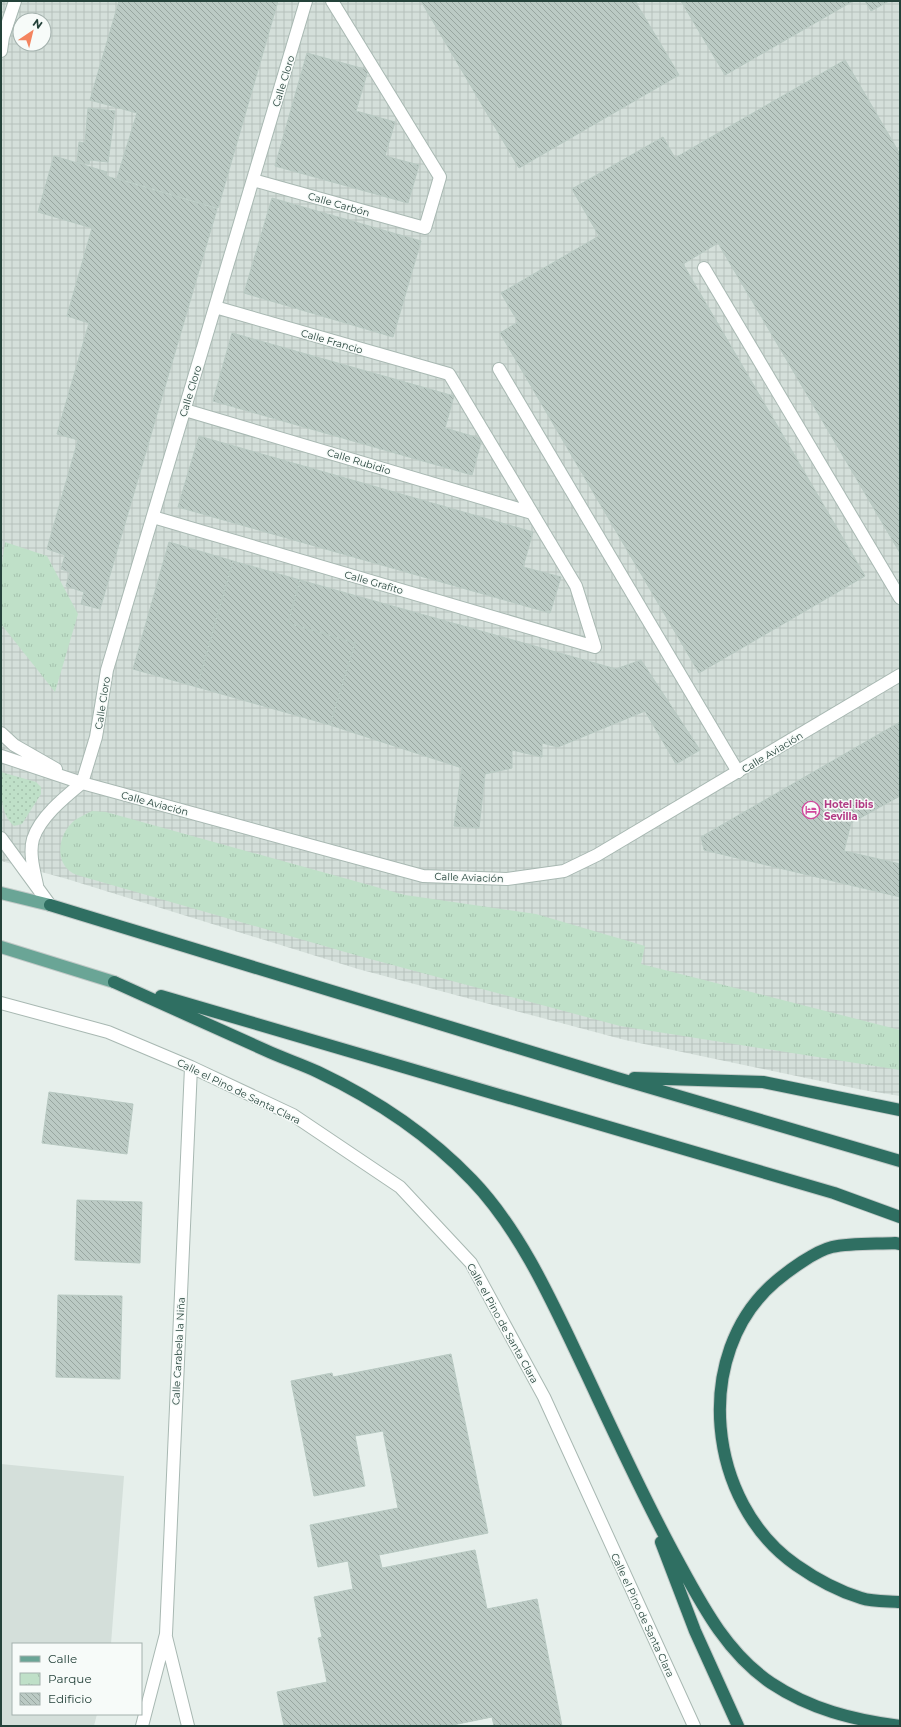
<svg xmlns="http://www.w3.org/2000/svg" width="901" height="1727" viewBox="0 0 901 1727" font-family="Montserrat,sans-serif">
  <defs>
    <pattern id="industrial-grid" width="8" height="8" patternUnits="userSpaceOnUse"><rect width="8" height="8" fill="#d4dfda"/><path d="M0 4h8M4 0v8" fill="none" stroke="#b6c1bc"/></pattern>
    <pattern id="grass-dots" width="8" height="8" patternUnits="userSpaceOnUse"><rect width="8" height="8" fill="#bfe0c8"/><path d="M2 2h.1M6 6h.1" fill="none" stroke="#a4c1ad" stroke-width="1.8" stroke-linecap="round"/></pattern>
    <pattern id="park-tufts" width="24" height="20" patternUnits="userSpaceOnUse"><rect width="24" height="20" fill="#bfe0c8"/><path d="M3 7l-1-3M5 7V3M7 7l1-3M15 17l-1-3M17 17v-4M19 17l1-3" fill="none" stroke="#a4c1ad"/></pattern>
    <pattern id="building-back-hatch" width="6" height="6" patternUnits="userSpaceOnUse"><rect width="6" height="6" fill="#bbcac4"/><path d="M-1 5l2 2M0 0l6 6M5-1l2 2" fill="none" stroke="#98a6a0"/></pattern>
  </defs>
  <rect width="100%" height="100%" fill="#e6efeb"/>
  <!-- built -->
  <path fill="#d4dfda" d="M1,1464L124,1476L111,1644H13V1714H97L94,1726H1Z"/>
  <!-- industrial -->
  <path fill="url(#industrial-grid)" fill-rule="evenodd" d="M1,1H900V1096L863,1090L625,1040L358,969L67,879L1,861ZM20,20H44V44H20Z"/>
  <!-- grass -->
  <path fill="url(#grass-dots)" d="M1,772L36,782L41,787V794L22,824L14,826C0,814 1,791 1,772Z"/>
  <!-- park -->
  <path fill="url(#park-tufts)" d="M5,542L47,556L78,614L55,692L1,624V571Z
    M92,811L106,812L405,895L536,914L645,946L641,964L900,1030V1070L620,1026L359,956L77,875C53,866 57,834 75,820C80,817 86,814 92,811Z"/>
  <!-- building -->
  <path fill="url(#building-back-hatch)" stroke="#b8c9c2" d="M119,1H278L218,208L117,178L137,113L90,100Z
    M421,1H635L679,75L519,168Z
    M681,1H853L725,75Z
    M865,1H889L871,11Z
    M307,53L368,70L356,111L395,122L385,156L419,165L408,203L275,166Z
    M845,60L900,154V553L718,243L683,264L865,576L699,673L500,333L518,322L501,293L599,236L572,189L663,137L675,158Z
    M88,108L115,111L108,162L90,160L89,164L77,162L79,142L85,143Z
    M54,156L107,172L106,176L217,209L100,609L81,604L84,592L66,586L70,572L61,569L65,555L47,549L78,440L57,434L89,323L67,316L92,228L38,212Z
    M272,198L421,241L393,337L244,293Z
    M232,333L454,396L445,428L482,439L472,475L213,401Z
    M199,436L533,532L523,567L561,577L550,613L178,507Z
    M169,542L233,561L197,687L133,669Z
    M233,561L300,580L288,623L355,643L330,725L197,687Z
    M300,580L616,669L641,660L700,750L676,764L645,711L558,747L542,743V757L512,750V768L485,774L479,828L454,826L462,768L330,725L355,643L288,623Z
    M900,722V796L851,823L844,851L900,864V897L704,850L701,837Z
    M49,1092L133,1104L127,1154L42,1143Z
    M77,1200L142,1202L140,1263L75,1260Z
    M58,1295L122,1296L120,1379L56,1377Z
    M451,1354L488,1533L379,1555L382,1568L475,1550L487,1609L537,1599L562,1726H494L492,1717L448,1726H284L277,1692L327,1682L318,1638L322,1637L314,1597L353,1589L348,1561L318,1567L310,1525L398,1508L383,1431L355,1436L365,1486L314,1496L291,1381L332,1373L333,1377Z"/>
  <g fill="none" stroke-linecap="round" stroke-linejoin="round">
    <defs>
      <path id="service" d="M499,369L738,772"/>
      <path id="minor" d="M1,51L3,37L15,1
        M253,180L425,228L440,177L332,1
        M704,268L900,598
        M215,307L449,374L576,586L595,647
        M185,410L532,513
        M153,517L595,647
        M1,733L14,745L56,769
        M1,756L82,783L423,876L507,879L564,871L597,855L900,675
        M82,783L96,737L107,670L306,1
        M1,838L50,905
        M37,885C34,871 29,853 33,839C40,817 65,797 82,783
        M1,1003L108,1032L191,1067L293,1115L400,1187L471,1263L544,1397L694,1726
        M166,1637L188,1726
        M142,1726L166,1634L191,1067"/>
      <path id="primary" d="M1,893L50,905
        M1,947L114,982"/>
      <path id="motorway" d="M50,905L617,1078L900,1161
        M114,982C164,1005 215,1027 265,1050C282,1058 301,1064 318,1072C375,1099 428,1134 472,1180C522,1232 554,1306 585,1371C615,1435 644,1499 678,1561C703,1607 727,1653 771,1683C810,1709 853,1720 900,1726
        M161,996L834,1193L900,1217
        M634,1078L763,1082L900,1110
        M900,1244L895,1243C875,1244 850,1243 832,1247C815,1251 788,1271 775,1282C691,1354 707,1503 796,1565C816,1579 838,1591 861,1598C873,1602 888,1601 900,1602
        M661,1542L695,1631L738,1726"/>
    </defs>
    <!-- service casing -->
    <use href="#service" stroke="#a8b8b2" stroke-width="14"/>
    <!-- minor casing -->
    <use href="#minor" stroke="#a8b8b2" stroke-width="14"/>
    <!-- primary casing -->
    <use href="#primary" stroke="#c2cac8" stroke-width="14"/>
    <!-- motorway casing -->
    <use href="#motorway" stroke="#c2cac8" stroke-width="14"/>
    <!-- service -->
    <use href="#service" stroke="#fff" stroke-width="12"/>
    <!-- minor -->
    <use href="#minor" stroke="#fff" stroke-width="12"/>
    <!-- primary -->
    <use href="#primary" stroke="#6aa596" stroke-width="12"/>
    <!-- motorway -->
    <use href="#motorway" stroke="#2f6f62" stroke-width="12"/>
  </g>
  <!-- icons -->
  <defs>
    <symbol id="hotel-ring" viewBox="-11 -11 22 22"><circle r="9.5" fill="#f7fbf9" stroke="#d1479c" stroke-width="1.5"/><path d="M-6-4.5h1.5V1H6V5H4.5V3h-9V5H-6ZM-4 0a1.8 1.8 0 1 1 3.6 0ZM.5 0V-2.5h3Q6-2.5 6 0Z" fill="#d1479c"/></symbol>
  </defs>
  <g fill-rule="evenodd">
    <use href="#hotel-ring" x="801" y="800" width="20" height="20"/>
  </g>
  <g text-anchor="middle" stroke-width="3" stroke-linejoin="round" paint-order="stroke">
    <!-- street labels -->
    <g font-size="10" fill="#24423a" stroke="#f7fbf9">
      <text transform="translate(283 81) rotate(-73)" y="4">Calle Cloro</text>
      <text transform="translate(339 204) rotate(16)" y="4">Calle Carbón</text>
      <text transform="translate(332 341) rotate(16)" y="4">Calle Francio</text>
      <text transform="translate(190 391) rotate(-73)" y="4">Calle Cloro</text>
      <text transform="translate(359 461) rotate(17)" y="4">Calle Rubidio</text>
      <text transform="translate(374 582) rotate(16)" y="4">Calle Grafito</text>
      <text transform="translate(102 703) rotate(-81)" y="4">Calle Cloro</text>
      <text transform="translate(772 752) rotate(-31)" y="4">Calle Aviación</text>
      <text transform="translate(155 803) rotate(15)" y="4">Calle Aviación</text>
      <text transform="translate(469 877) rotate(2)" y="4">Calle Aviación</text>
      <text transform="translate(239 1091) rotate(26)" y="4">Calle el Pino de Santa Clara</text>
      <text transform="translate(503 1323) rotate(61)" y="4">Calle el Pino de Santa Clara</text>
      <text transform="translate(178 1351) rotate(-87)" y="4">Calle Carabela la Niña</text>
      <text transform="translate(643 1615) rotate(65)" y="4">Calle el Pino de Santa Clara</text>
    </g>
    <!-- hotel labels -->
    <g font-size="10" font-weight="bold" fill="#b23c85" stroke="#f7fbf9" text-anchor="start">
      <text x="824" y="808">Hotel ibis<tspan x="824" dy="12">Sevilla</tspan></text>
    </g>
  </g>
  <!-- border -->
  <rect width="901" height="1727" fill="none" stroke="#24423a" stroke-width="4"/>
  <!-- legend -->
  <rect x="12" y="1643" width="130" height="72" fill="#f7fbf9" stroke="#a3b1ad"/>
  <rect x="20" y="1656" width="20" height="6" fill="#6aa596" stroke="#a3b1ad"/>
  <text x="48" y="1663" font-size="12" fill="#24423a">Calle</text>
  <rect x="20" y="1673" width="20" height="12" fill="url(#park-tufts)" stroke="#a3b1ad"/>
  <text x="48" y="1683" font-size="12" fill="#24423a">Parque</text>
  <rect x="20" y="1693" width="20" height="12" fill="url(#building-back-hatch)" stroke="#a3b1ad"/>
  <text x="48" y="1703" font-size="12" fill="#24423a">Edificio</text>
  <!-- north arrow -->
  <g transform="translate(32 32) rotate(35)"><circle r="19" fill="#f7fbf9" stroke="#a3b1ad"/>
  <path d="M0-3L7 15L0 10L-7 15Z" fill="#f4845f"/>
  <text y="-6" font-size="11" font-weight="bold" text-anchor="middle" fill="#24423a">N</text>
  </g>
</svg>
